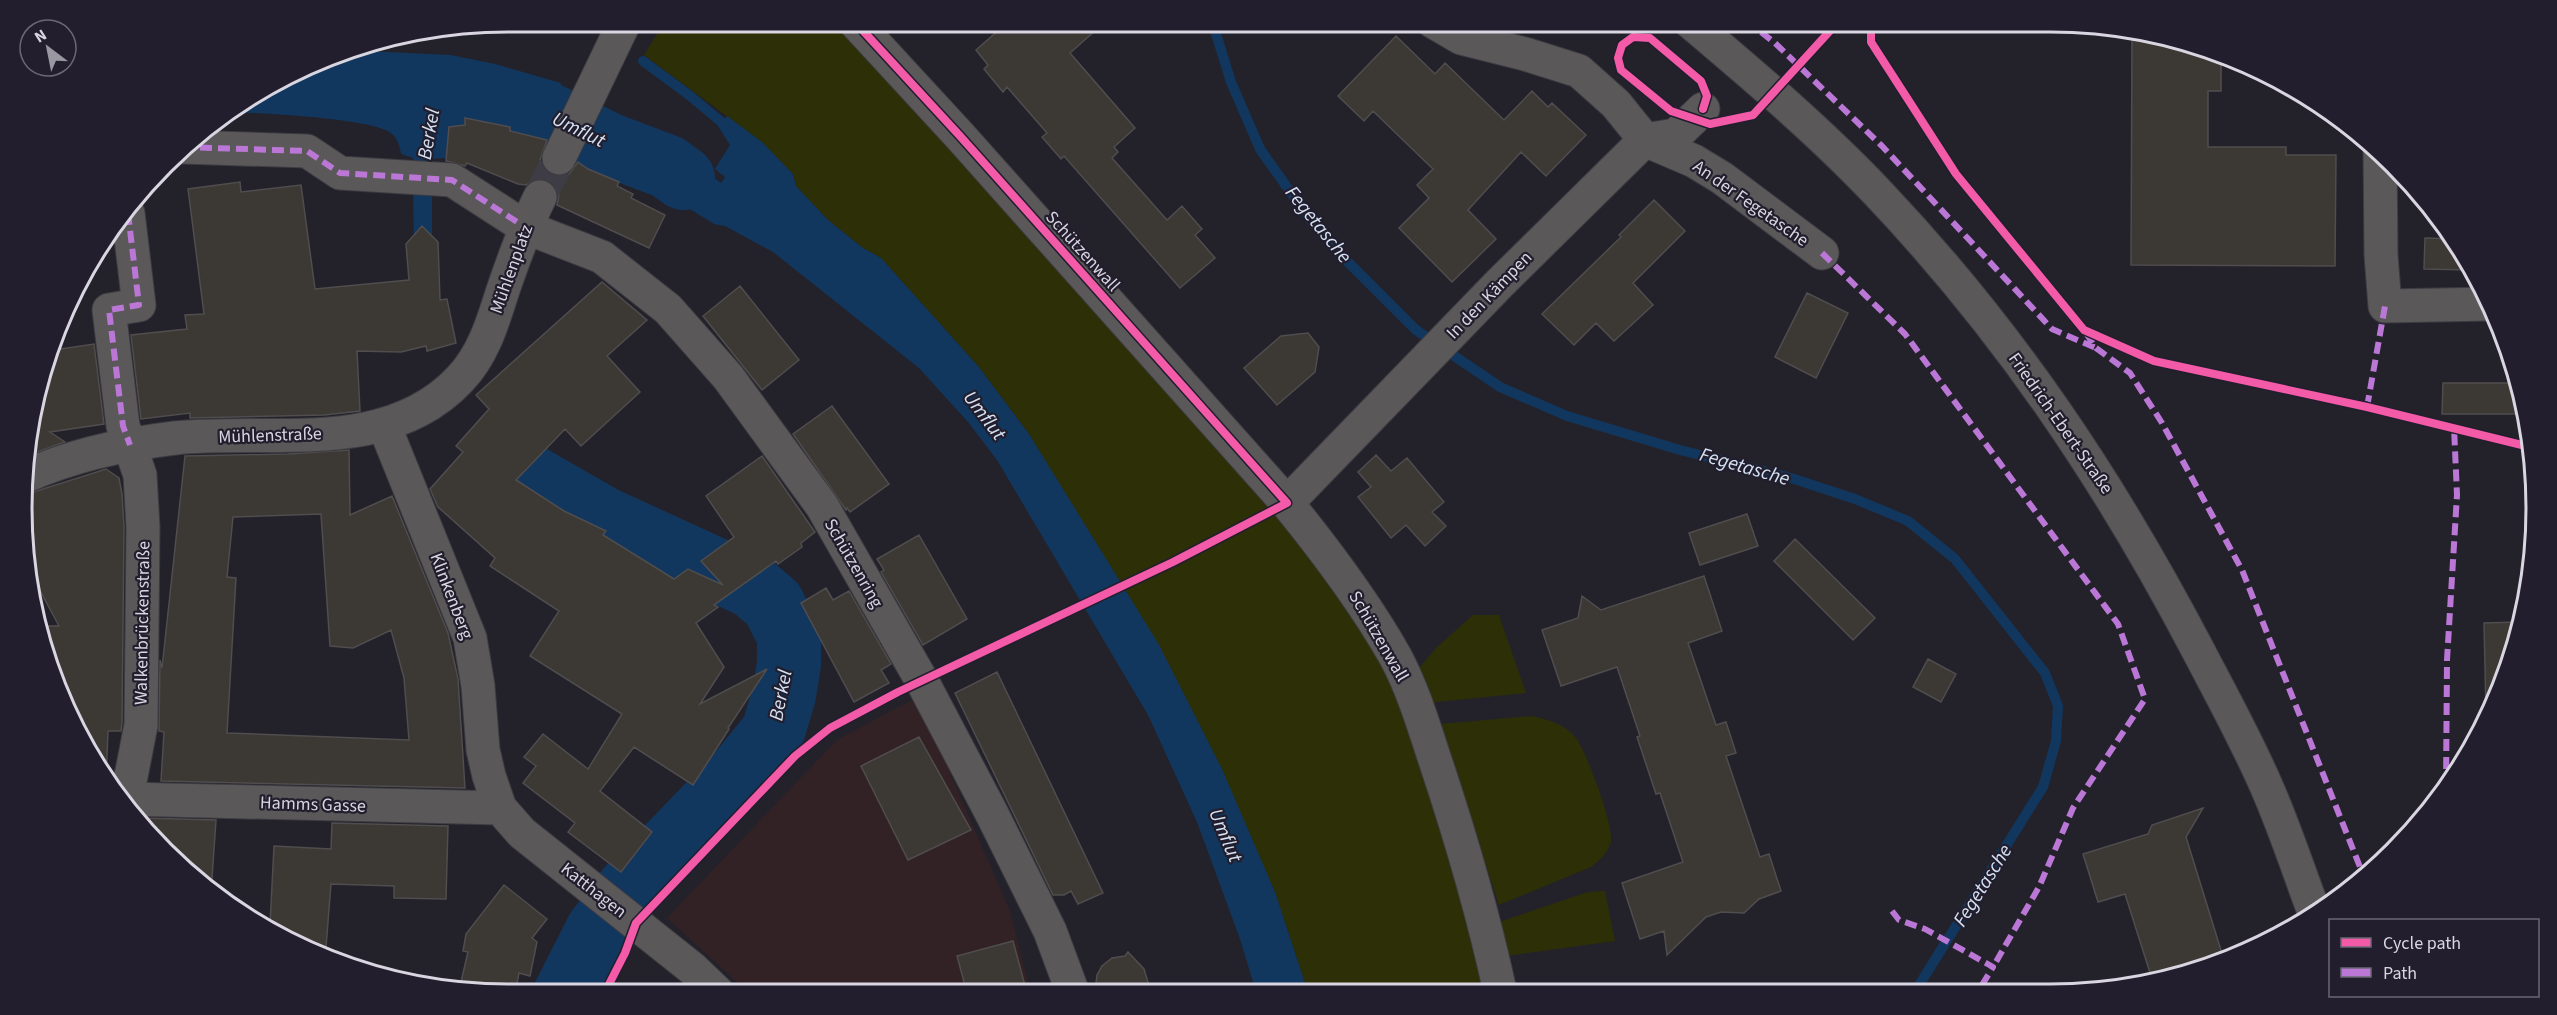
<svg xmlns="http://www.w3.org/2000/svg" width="2557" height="1015" viewBox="0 0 2557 1015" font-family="'Source Sans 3',sans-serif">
  <rect width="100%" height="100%" fill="#23222a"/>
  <!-- education -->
  <path fill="#332225" d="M917,697L1009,909L1031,993H749L667,918L837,740Z"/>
  <!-- green -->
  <path fill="#2d2f07" d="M665,21H841L1328,572L1399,693L1495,991L1308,992L1275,892L1114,574L1029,434L978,366L881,258L863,248L828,220L796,186L793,174L762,142L644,55Z
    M1473,615H1499L1526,693L1427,703L1415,673L1436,648Z
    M1532,716C1548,719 1566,725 1576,738C1587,752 1614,827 1611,842C1608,853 1600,860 1591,867L1499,905L1440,724Z
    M1605,891L1615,941L1505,956L1493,924L1588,892Z"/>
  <!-- water -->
  <path fill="#12375e" d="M345,50L451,55L495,64L561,83L535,137L510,131V127L505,126L504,131L465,120V125L449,127L447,158L431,159V168L413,170V158L401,154C400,146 397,138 391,133C371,118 258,113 228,112L265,86Z
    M614,115L649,128L721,183L725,177L715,169L730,145L718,126L727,116L762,142L793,174L796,186L828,220L863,248L881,258L978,366L1029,434L1158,643L1222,769L1275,892L1308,992H1256L1240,939L1197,822L1148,715L997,460L968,422L919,368L773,252L725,226L714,224L642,179L591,165Z
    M413,191L432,192V238L414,240Z"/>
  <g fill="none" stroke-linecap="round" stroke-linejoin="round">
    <!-- stream -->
    <path stroke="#12375e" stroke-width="10" d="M1212,21L1231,82L1260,149L1308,217L1334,248L1416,330L1500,387L1567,416L1680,450L1791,478L1855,499L1908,521L1955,559L2045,673L2058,706L2056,741L2043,787L1916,990
      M643,61L689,95L731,130"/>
    <!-- river -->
    <path stroke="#12375e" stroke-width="64" d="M459,95L544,112L610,145L668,167L683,178
      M528,475L603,518L753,587L773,604L789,636V664L784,695L773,732L738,775L628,889L597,931L565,994"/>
  </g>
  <!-- building -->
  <path fill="#3c3834" stroke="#504d4e" stroke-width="1.5" fill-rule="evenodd" d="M1009,21H1106L1070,53L1135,128L1114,147L1118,152L1112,158L1167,220L1182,206L1202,229L1195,235L1215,258L1180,288L1064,156L1061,159L1042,137L1047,133L1007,87L1003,92L984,69L988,65L976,50Z
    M2132,35L2206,47L2221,54V91H2208V147H2286V155H2336L2335,266L2131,265Z
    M1396,36L1435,74L1445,63L1504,120L1532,91L1548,107L1552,103L1586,135L1546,176L1521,152L1468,210L1496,239L1452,282L1399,228L1429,198L1417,185L1433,169L1373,111L1364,121L1338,96Z
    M465,118L510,127V131L547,140L540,160L544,169L551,175L560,177L569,174L578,162L588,169L619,182L617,186L633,194L631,198L665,215L649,248L557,205L559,195L556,187L548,180L538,178L526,185L518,184L467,163L465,166L446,161L449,127L465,125Z
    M240,182L241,192L301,185L315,289L409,280L406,244L422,226L438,242L440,300L447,299L456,343L427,351L426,346L401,352L357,351L360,411L324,415L190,418V413L141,419L131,335L187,329L185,315L204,314L188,189Z
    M1654,200L1685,231L1633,283L1653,305L1614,341L1596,323L1574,345L1542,314L1621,237L1619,235Z
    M2425,238L2453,239L2472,270L2424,269Z
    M602,282L647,320L607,356L640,392L581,446L565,429L516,480L564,511L606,531L603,535L674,579L688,569L723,585L701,561L734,537L706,496L762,456L815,532L801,543L802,547L778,564L776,561L714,605L718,607L696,623L724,667L700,704L767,669L728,728L729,729L693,785L634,747L600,791L652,832L621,872L568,832L575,823L523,783L536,766L524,757L543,734L588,769L622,714L530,656L559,611L490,566L495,558L438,507L430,489L463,452L456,446L489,409L476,395Z
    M740,286L799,360L762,390L703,316Z
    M1807,293L1848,313L1816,378L1775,357Z
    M1308,333L1319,347L1315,372L1277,405L1244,368L1281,336Z
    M94,344L104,424L50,432L65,442L26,456L25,444L47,351Z
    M2443,383H2520L2525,414H2442Z
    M832,406L889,484L850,512L847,508L846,510L793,434Z
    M349,450L350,515L392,496L448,633L458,679L465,788L161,781L164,732L159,731L160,660L162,668L185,456L288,454ZM321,514L330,646L353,648L391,630L404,678L409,740L227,733L236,578L227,577L233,517Z
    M1376,455L1391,471L1407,458L1444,502L1432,512L1446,526L1425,546L1406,525L1391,538L1358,497L1371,487L1358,472Z
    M106,469L119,478L122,494L124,527L122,723L121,731H108L106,781L58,694L37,626H59L29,570L27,494Z
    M1747,514L1758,546L1700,565L1689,533Z
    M919,535L967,619L923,645L881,572L884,570L877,559Z
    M1795,539L1875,618L1853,640L1774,561Z
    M1704,576L1722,631L1688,643L1716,725L1726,722L1736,753L1726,756L1760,857L1769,854L1781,891L1759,899L1744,913L1721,912L1706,917L1667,955L1664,931L1640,939L1622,883L1683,862L1660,793L1656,794L1637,737L1640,736L1617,667L1561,686L1542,630L1578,618L1582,596L1601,610Z
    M826,588L833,600L849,591L891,664L881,670L889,683L854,702L801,603Z
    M2520,622L2510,664L2486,712L2484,623Z
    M1928,659L1956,674L1941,702L1913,687Z
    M997,672L1103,893L1078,904L1071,891L1064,895H1053L955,693Z
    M919,737L971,830L908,860L861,766Z
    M2203,808L2186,837L2224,960L2152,979L2125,894L2098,902L2083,854L2148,834L2152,825Z
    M141,818L216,820L211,893Z
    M332,823L448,826L446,899L394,898V886L331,884L326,947L301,941L270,925L274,846L331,849Z
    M504,885L547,919L532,938L537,942L530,976L519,973L515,994L460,986L468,952L463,951L466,934Z
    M1013,941L1027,993H967L957,956Z
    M1128,952L1144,969L1151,992H1095L1097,975L1102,966L1112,958L1125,956Z"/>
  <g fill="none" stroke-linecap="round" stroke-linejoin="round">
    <!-- minor-tunnel -->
    <path stroke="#3e3d45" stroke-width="33" stroke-dasharray="33 16" stroke-linecap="butt" d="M540,197L559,158"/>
    <defs>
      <path id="minor" d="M854,21L960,136L1287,503C1326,551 1364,601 1395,656C1413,689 1424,727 1436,763C1461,838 1483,913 1500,991
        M1432,21L1461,38L1525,54L1579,71L1616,104L1645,140L1694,161L1722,178L1822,253
        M1689,21C1754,76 1819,131 1877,192C2010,332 2110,482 2199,652C2223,698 2248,743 2268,790C2285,829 2298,869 2313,909
        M182,147L307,151L340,173L452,180L525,227L602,257L668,309L728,377L822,506L922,681L992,814L1050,931L1073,993
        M2380,152L2381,255L2385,306L2490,304
        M559,158L625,21
        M384,425L470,638L478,686L483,750L489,776L500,808L522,833L693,969L718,993
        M26,476C73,455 124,444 175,438C270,428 387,457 460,379C484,354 493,321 503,290C514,258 525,227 540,197
        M1287,503L1500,283L1645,140L1676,135L1703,109
        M126,799L500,808
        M126,802L141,725L143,527L140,475L123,426L109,310L139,305L128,213"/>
    </defs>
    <!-- minor casing -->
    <use href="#minor" stroke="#3d3c43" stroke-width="35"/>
    <!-- minor -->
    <use href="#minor" stroke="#5a5858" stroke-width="33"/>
    <!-- quiet -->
    <path stroke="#ba77d6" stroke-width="6" stroke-dasharray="12 6" stroke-linecap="butt" d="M1747,21L1775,43L1882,146L2052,329L2096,348
      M182,147L307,151L340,173L452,180L525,227
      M128,213L139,305L109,310L123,426L130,445
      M1822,253L1905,334L2118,624L2145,699L2073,808L2039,887L1993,967
      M2086,333L2096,348L2130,373L2162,423L2242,570L2364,877
      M2367,407L2385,306
      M2446,787L2447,660L2457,495L2454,427
      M1892,911L1899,920L1925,929L1993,967L1979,990"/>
    <defs>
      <path id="cycleway" d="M1871,21V42L1956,174L2084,330L2154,361L2367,407L2530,447
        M1703,109L1707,96L1701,81L1650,38L1633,37L1622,45L1618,58L1621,70L1671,111L1710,124L1753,115L1839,21
        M604,994L625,953L636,923L795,756L830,728L898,692L1173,562L1287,503L960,136L854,21"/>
    </defs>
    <!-- cycleway casing -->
    <use href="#cycleway" stroke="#221e2d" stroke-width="11"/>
    <!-- cycleway -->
    <use href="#cycleway" stroke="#f35aa7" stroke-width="8"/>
  </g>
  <g text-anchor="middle" stroke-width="4.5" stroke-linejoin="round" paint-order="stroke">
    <!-- street labels -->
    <g font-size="18" fill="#d9d6e1" stroke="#221e2d">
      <text transform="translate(1751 203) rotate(35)" y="6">An der Fegetasche</text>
      <text transform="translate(1083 251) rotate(48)" y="6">Schützenwall</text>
      <text transform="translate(511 269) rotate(-70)" y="6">Mühlenplatz</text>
      <text transform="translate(1489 295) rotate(-46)" y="6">In den Kämpen</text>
      <text transform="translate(2061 423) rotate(55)" y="6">Friedrich-Ebert-Straße</text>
      <text transform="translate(270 435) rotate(-2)" y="6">Mühlenstraße</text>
      <text transform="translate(854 563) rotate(60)" y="6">Schützenring</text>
      <text transform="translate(452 596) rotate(69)" y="6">Klinkenberg</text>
      <text transform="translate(142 623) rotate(-89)" y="6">Walkenbrückenstraße</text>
      <text transform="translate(1379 636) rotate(60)" y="6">Schützenwall</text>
      <text transform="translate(313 804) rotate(2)" y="6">Hamms Gasse</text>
      <text transform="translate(594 890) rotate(38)" y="6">Katthagen</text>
    </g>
    <!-- water labels -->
    <g font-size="20" font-style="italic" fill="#d5e3f4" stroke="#221e2d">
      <text transform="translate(579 129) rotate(26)" y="7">Umflut</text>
      <text transform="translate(428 134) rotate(-80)" y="7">Berkel</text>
      <text transform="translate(1319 224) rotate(51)" y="7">Fegetasche</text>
      <text transform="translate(985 415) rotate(53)" y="7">Umflut</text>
      <text transform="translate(1745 466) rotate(16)" y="7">Fegetasche</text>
      <text transform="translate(780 695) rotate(-79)" y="7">Berkel</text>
      <text transform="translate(1226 835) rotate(67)" y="7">Umflut</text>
      <text transform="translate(1982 885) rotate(-58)" y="7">Fegetasche</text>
    </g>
  </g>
  <!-- crop -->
  <path d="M0 0H2557V1015H0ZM508 32H2050A476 476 0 0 1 2526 508V508A476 476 0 0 1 2050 984H508A476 476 0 0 1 32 508V508A476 476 0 0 1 508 32Z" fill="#221e2d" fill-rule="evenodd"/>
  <path fill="none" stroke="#d9d6e1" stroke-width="3" d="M508 32H2050A476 476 0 0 1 2526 508V508A476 476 0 0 1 2050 984H508A476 476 0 0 1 32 508V508A476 476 0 0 1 508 32Z"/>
  <!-- legend -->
  <rect x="2329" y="919" width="210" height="78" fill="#221e2d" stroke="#6b6875" stroke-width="1.5"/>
  <rect x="2341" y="938" width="30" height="9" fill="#f35aa7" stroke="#6b6875" stroke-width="1.5"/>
  <text x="2383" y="949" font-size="18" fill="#d9d6e1">Cycle path</text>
  <rect x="2341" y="968" width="30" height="9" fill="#ba77d6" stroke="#6b6875" stroke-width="1.5"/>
  <text x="2383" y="979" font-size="18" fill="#d9d6e1">Path</text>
  <!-- north arrow -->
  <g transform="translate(48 48) rotate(328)"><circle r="28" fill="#221e2d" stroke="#6b6875" stroke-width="1.5"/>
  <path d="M0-4.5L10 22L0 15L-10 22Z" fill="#9997a1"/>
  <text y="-9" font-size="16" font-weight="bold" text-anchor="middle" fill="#d9d6e1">N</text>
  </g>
</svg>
